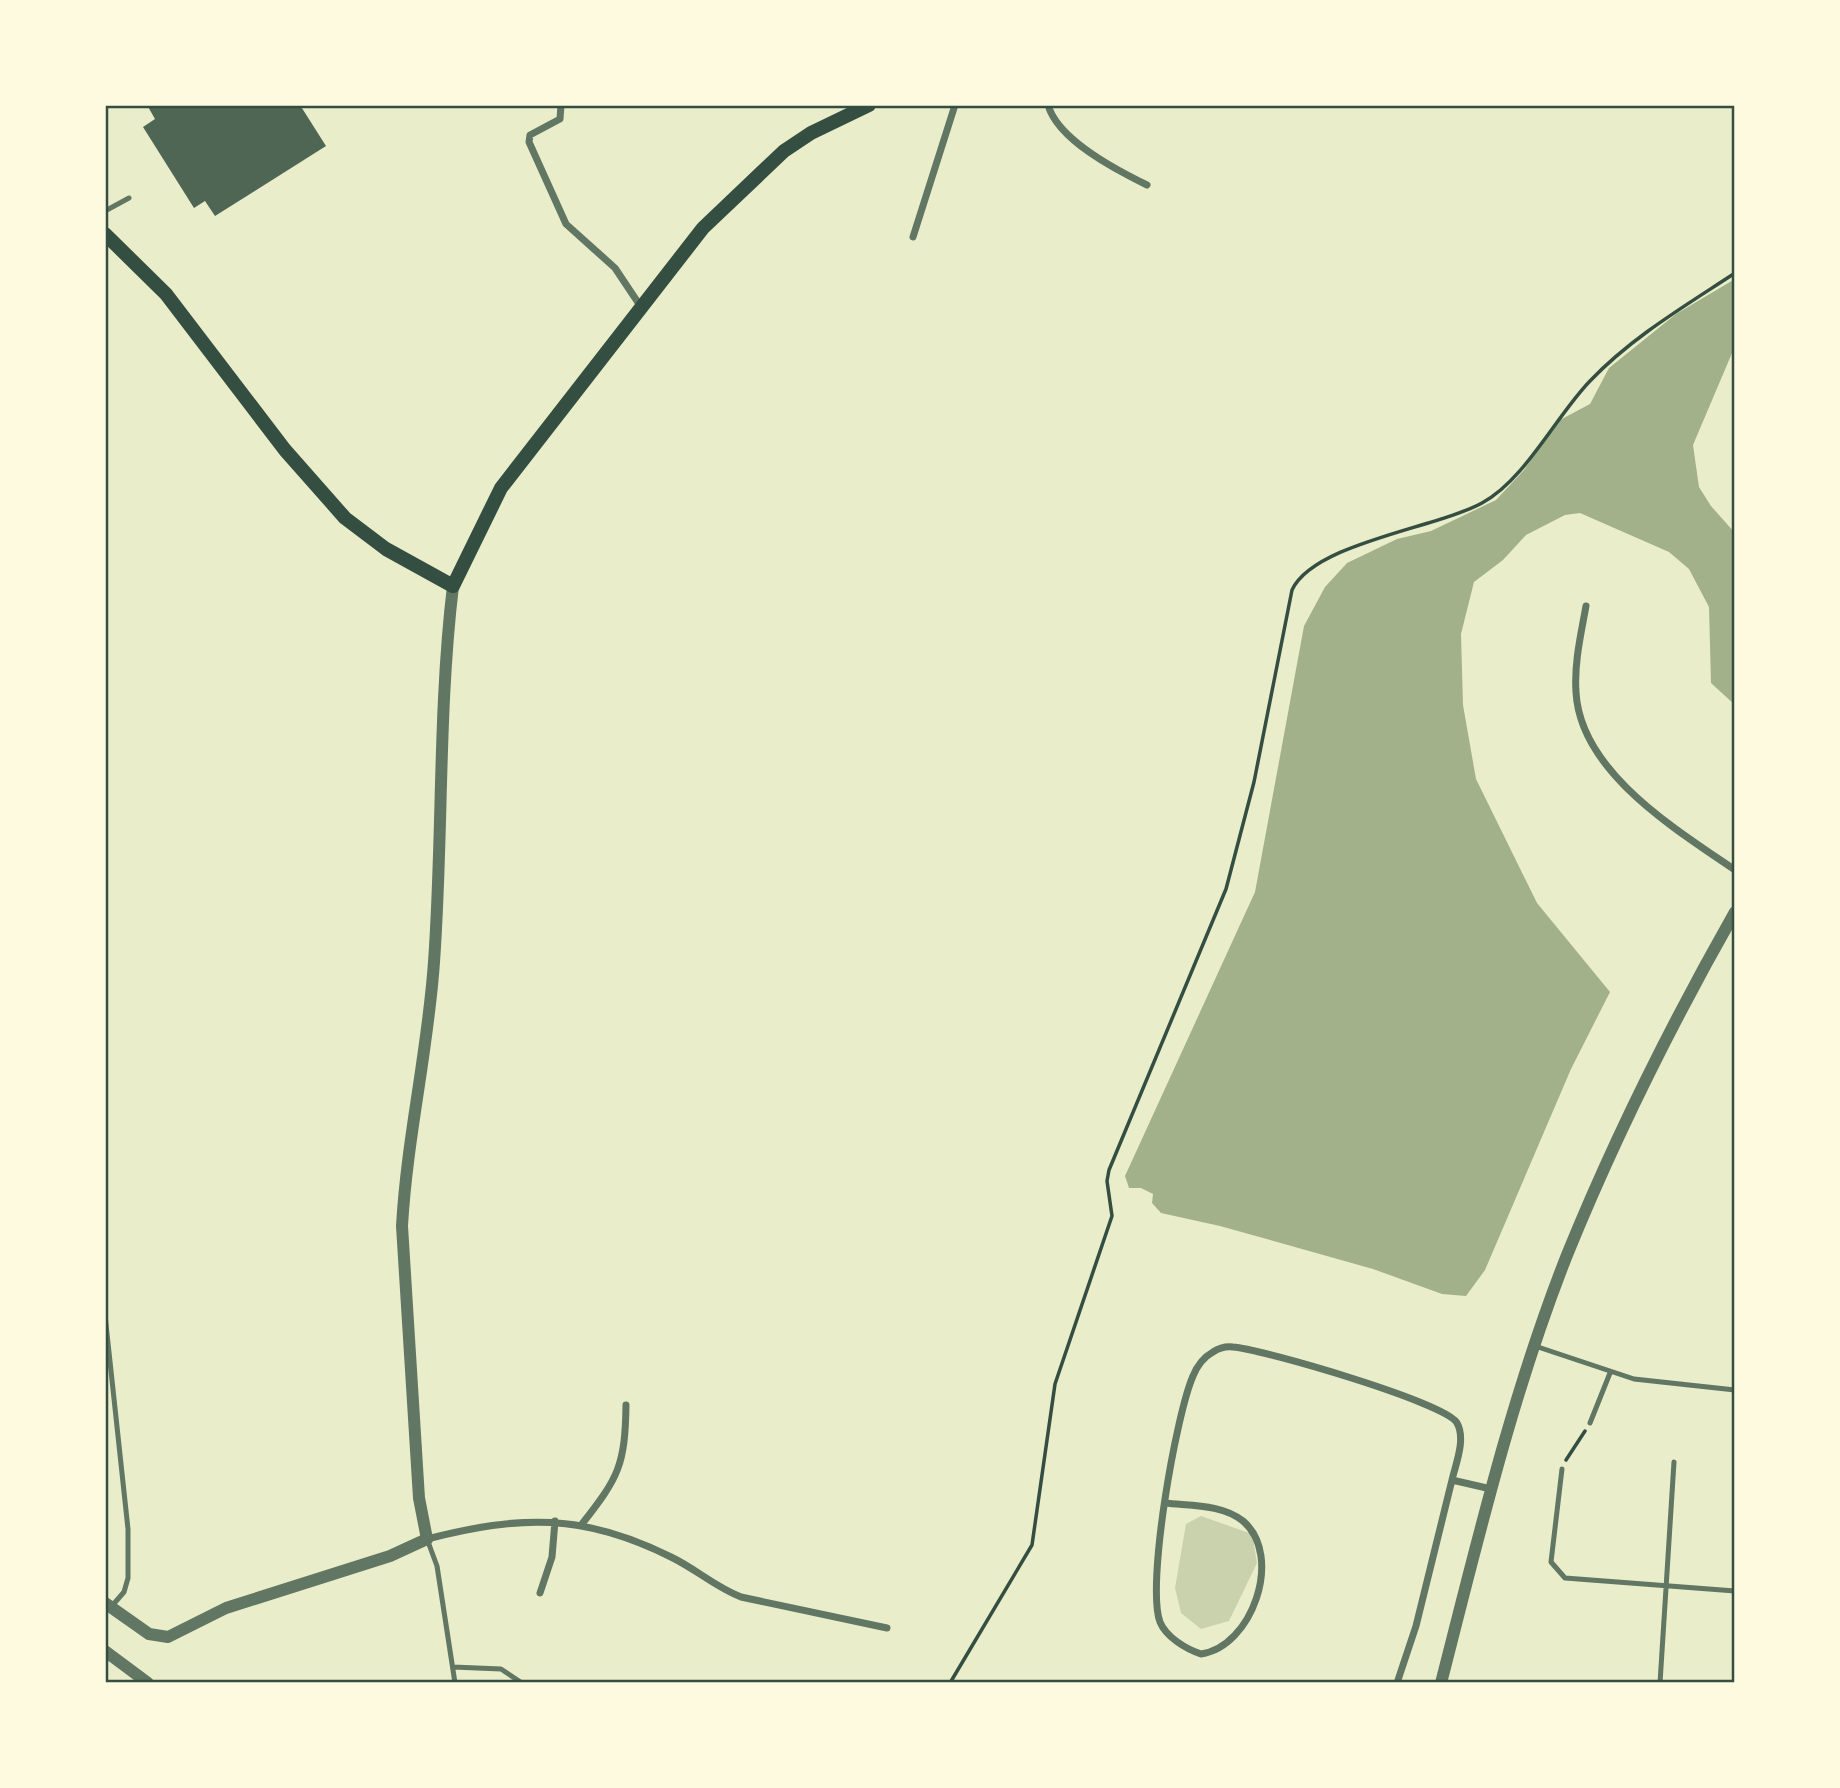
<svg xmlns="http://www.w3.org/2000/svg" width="1840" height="1788" viewBox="0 0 1840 1788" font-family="Bitter,serif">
  <rect width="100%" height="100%" fill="#e9edc9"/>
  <!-- green -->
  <path fill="#cad2ad" d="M1201,1516L1252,1534L1257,1563L1229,1621L1201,1629L1181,1613L1175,1588L1186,1524Z"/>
  <!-- water -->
  <path fill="#a3b18a" d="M1735,279V346L1693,445L1699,487L1711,506L1735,533V705L1711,683L1709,607L1689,569L1669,552L1580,513L1565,515L1526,535L1503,560L1474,582L1461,634L1463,705L1476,779L1537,903L1610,992L1571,1069L1485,1270L1466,1296L1442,1294L1373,1269L1220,1226L1161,1213L1152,1203L1153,1194L1141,1188H1129L1125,1176L1255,892L1304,626L1325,587L1347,563L1397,539L1431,531L1496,500L1524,470L1558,421L1590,404L1609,368L1676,314Z"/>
  <!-- building -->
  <path fill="#4f6655" d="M147,105H300L326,146L215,216L205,201L194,208L143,127L155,119Z"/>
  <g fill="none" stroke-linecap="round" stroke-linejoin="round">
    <!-- path -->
    <path stroke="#344e41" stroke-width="3.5" d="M1566,1460L1585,1431
      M950,1683L1032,1545L1055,1384L1112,1216L1107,1181L1109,1170L1226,889L1254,782L1292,590C1314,543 1436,528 1482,503C1525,480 1556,416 1590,381C1632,337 1685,306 1735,273"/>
    <!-- service -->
    <path stroke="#617663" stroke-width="5" d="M105,211L129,198
      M105,1315L128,1529V1578L124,1592L111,1607
      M1535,1346L1634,1379L1735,1390
      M1590,1423L1610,1373
      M1562,1469L1551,1562L1565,1578L1735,1591
      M427,1539L437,1566L455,1683
      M453,1667L501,1669L522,1683
      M1660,1683L1674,1462"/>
    <!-- minor -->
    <path stroke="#617663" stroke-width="7" d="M561,105L560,119L530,135L529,142L566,224L615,268L641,307
      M1048,105C1058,140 1116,170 1147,185
      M913,237L955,105
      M1586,606C1581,634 1574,663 1576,692C1580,772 1677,830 1735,870
      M1165,1503C1190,1506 1222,1504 1243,1521C1284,1556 1252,1647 1201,1654C1186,1649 1166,1637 1160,1622C1146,1585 1176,1415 1193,1376C1197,1366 1204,1357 1213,1352C1219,1348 1225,1346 1233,1347C1262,1349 1447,1403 1457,1423C1466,1439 1456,1463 1452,1480
      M582,1524C619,1477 625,1465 626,1405
      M427,1539C521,1515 583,1513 671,1557C696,1569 715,1587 741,1597L887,1628
      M540,1593L552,1557L555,1521
      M1397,1683L1416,1626L1452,1480L1491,1489"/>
    <!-- tertiary -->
    <path stroke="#617663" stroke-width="12" d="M105,1603L149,1634L168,1637L226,1608L390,1556L427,1539L419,1498L402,1226C407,1137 428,1051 434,962C443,837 438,711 453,586
      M105,1651L148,1683
      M1441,1683C1478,1539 1512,1394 1567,1255C1615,1137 1672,1023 1735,912"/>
    <!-- secondary -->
    <path stroke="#344e41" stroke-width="14" d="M105,234L166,294L285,450L345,518L386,549L453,586L501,488L703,228L784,151L811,133L869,105"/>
  </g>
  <!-- border -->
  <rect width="1840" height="1788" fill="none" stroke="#fefae0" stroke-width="214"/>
  <rect x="107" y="107" width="1626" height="1574" fill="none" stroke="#344e41" stroke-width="2.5"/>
</svg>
